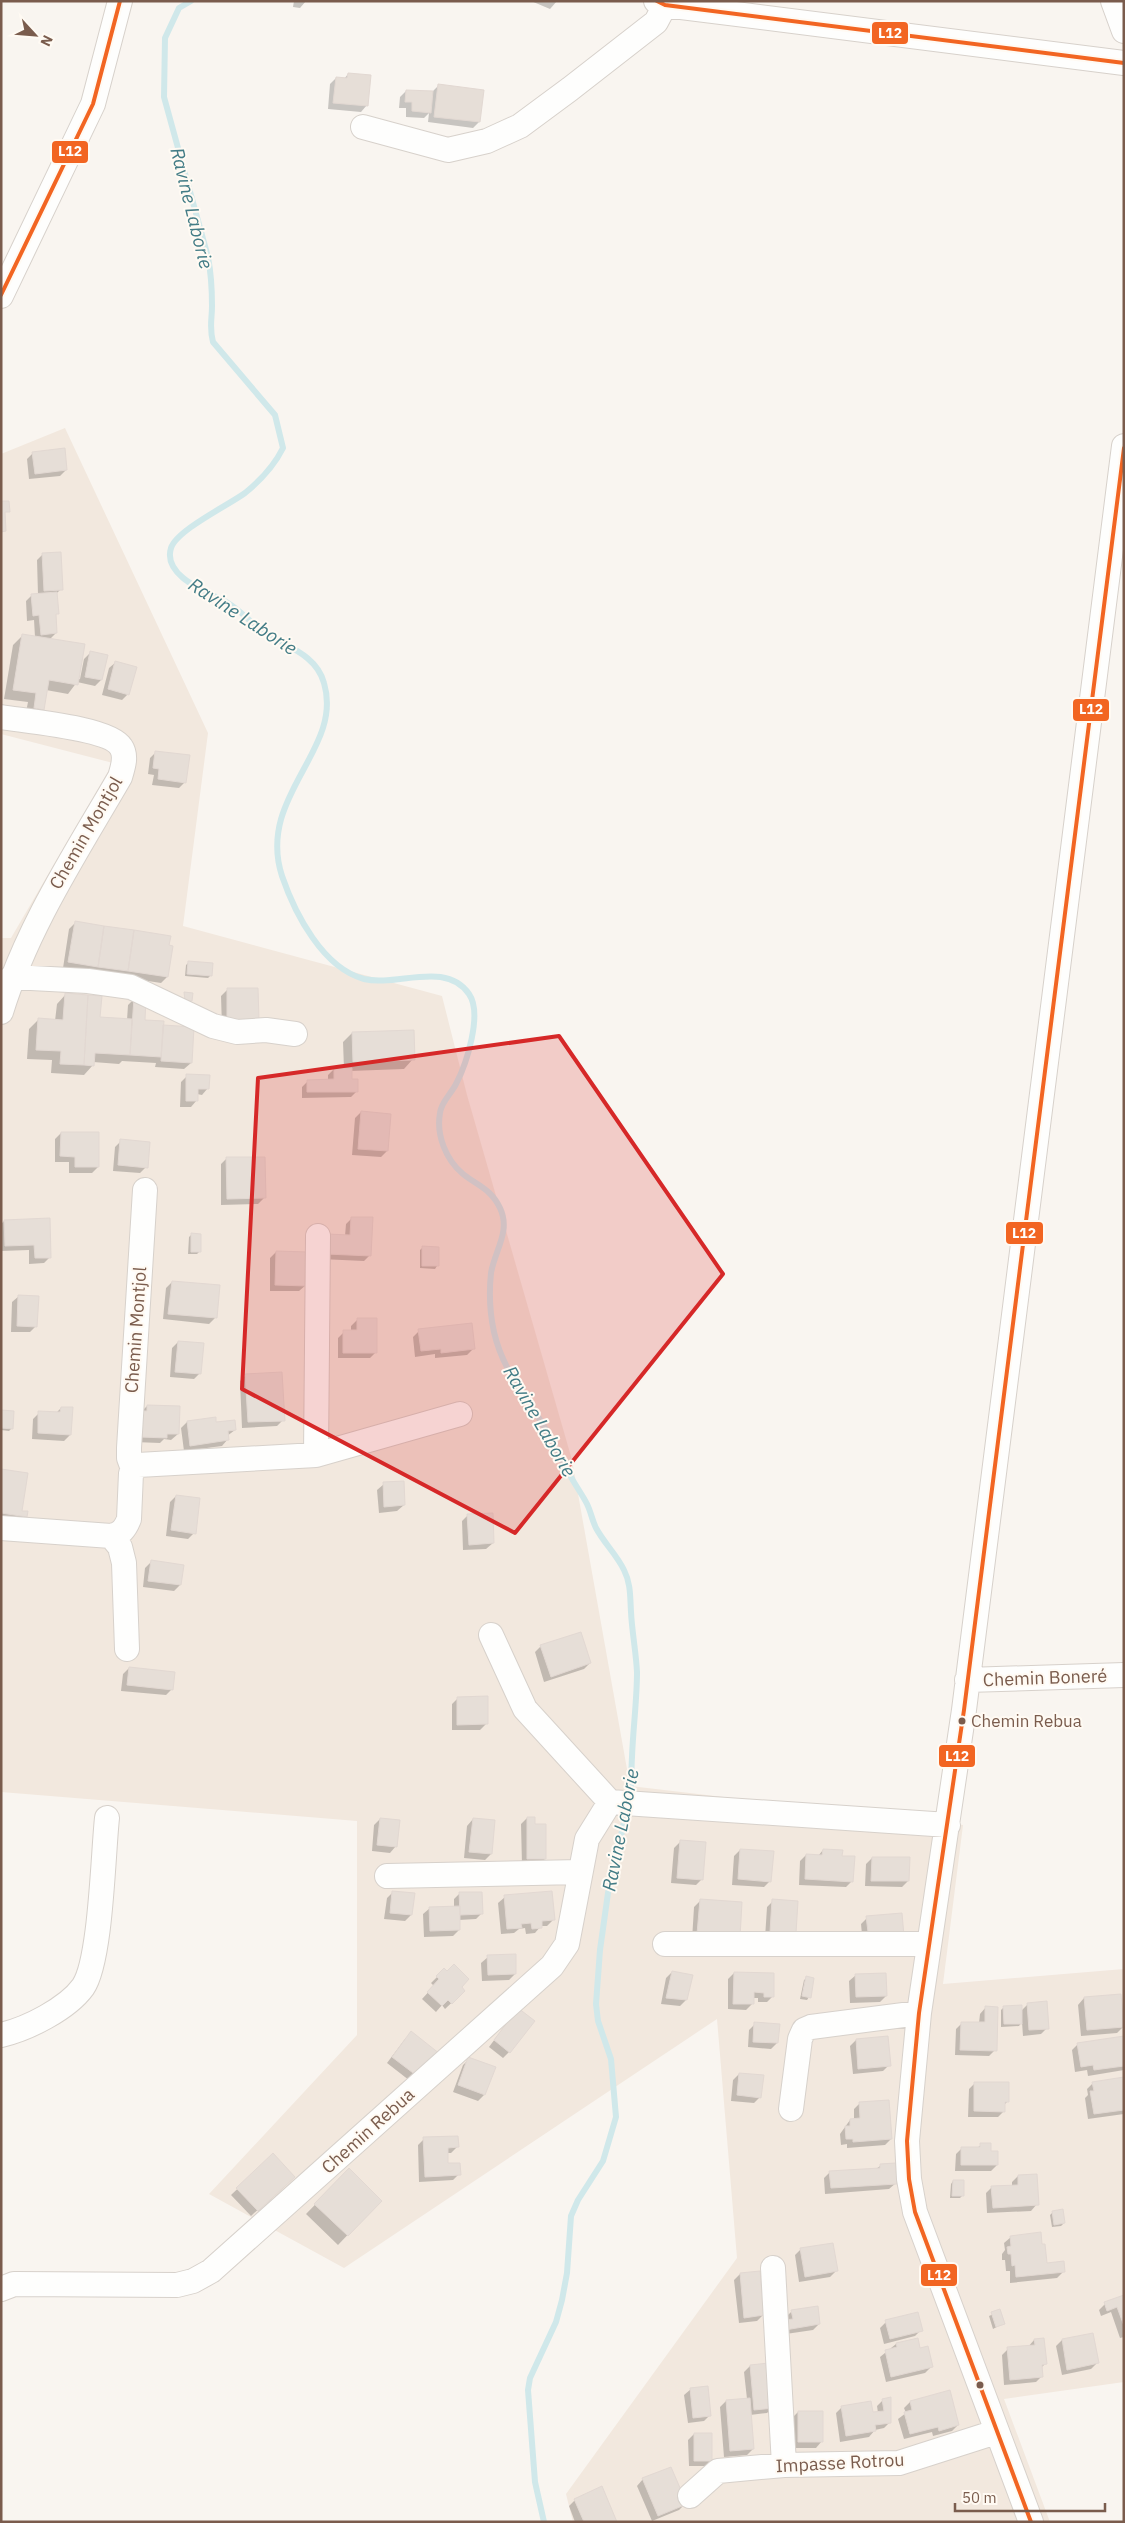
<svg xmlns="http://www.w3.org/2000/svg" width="1125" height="2523" viewBox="0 0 1125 2523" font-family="'IBM Plex Sans',sans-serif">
  <rect width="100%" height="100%" fill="#f9f5f0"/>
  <!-- residential -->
  <path fill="#f2e8de" d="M65,428L208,733L183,926L442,996L467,1095L572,1460L630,1786L963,1825L943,1984L1124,1969V2382L1004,2399L1050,2522H573L566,2494L737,2258L717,2019L344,2268L209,2194L357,2035V1821L1,1792V938H11L113,763L1,734V454Z"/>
  <!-- shadow -->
  <path fill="#0003" d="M294,1H306L300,8L293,7Z
    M531,1H557L550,9Z
    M348,74L367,105L361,112L328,109L330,84L336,78L344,79Z
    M438,86L479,122L473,128L428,122L429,113L424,118L406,117V108H399L400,97L406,91L432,92Z
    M33,453L66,470L60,476L29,479L27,459Z
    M43,554L61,589L56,594V633L49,640L78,679H80L84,659L90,653L106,656L101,680L95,686L77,682L68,694L46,690L43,710L34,719L25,717L28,702L4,699L13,645L22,636L35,637L34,620L27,621L26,601L32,595H38L37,560Z
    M116,662L128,694L122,700L102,695L109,668Z
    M156,752L185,782L179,788L152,785L154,775L148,774L150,758Z
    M75,923L167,977L161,983L63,968L69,929Z
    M189,962L211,975L208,978L185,976L186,965Z
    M257,989L222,1027L221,996L227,990Z
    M66,994L99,1018L127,1020L128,1005L134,999L143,1021L162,1026L193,1028L191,1063L184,1069L155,1067L156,1063L122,1061L119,1064L93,1062V1065L84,1075L51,1073L52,1060L27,1059L29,1029L38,1020L55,1021L57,1004Z
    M352,1033L413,1059L404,1069L350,1071L351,1080L357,1091L351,1097L302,1098V1087L308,1081H328V1075L334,1069H344L343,1042Z
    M187,1076L208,1088L202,1095L197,1094V1100L191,1107H180L181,1082Z
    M361,1112L387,1151L381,1157L352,1155L355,1118Z
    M61,1133L98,1167L92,1173H69V1162H55V1139Z
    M121,1141L146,1167L140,1173L113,1171L115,1147Z
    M227,1158L264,1198L258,1204L221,1205V1164Z
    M352,1218L370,1255L364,1261L320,1259L345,1236L346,1224Z
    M4,1221L50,1257L44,1263L29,1264V1250L1,1251V1224Z
    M192,1234L200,1251L197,1254H188L189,1237Z
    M423,1247L437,1266L435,1269L420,1268V1250Z
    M276,1252L306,1285L299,1291H270V1258Z
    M172,1282L215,1318L209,1324L163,1319L166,1288Z
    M19,1296L36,1326L30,1332H11L12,1302Z
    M357,1320L376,1352L370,1358H338V1338L344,1332H351V1326Z
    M419,1331L474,1348L467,1355L435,1358V1354L415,1357L413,1337Z
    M178,1342L200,1373L194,1379L170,1377L172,1348Z
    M246,1375L283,1420L277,1426L242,1428L240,1381Z
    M147,1406L178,1434L171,1440L164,1439L160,1443L134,1442L135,1418Z
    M61,1408L70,1435L64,1441L32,1439L33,1419L39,1413H56Z
    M1,1412L12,1428L9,1431L1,1430Z
    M187,1422L215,1424L235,1430L227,1436L228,1439L222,1446L184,1451L181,1428Z
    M1,1470L21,1512L26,1516L20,1522L1,1519Z
    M384,1484L404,1505L397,1511L379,1513L377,1490Z
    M176,1496L194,1533L188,1539L166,1536L170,1502Z
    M468,1515L493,1543L486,1549L463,1550L462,1521Z
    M151,1562L180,1585L174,1591L143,1587L145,1568Z
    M541,1646L590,1663L584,1669L544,1682L535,1652Z
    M129,1668L172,1689L166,1695L121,1691L123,1674Z
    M458,1698L486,1724L480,1730H452V1704Z
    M527,1818L534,1825L545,1859L538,1865H522L521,1824Z
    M380,1819L396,1846L390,1853L372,1851L374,1825Z
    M473,1819L491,1854L485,1860L464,1858L467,1826Z
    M680,1842L702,1879L696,1885L671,1883L674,1848Z
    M740,1850L770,1881L764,1887L732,1885L734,1856Z
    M823,1850L841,1857L852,1881L846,1887L799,1885L800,1861L806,1855L818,1856Z
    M872,1858L908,1881L902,1887L865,1886L866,1864Z
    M393,1892L411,1915L405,1921L384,1919L387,1898Z
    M460,1893L482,1913L476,1919L459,1920V1930L453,1936L424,1937L423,1914L430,1908L454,1907V1899Z
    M505,1897L553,1920L547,1926H541L535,1933L526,1934L525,1928L519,1929L514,1933L501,1934L498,1903Z
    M700,1901L741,1904L692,1940L694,1907Z
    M773,1901L795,1933L765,1938L767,1907Z
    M867,1918L903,1935L863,1945L861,1924Z
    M488,1957L515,1974L509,1980L482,1981L481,1963Z
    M444,1970L464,1991L445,2009L442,2005L436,2012L422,1999L434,1986L431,1983Z
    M672,1972L686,2000L680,2006L661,2004L666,1978Z
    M734,1973L773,1996L767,2002H758V1998H753V2003L746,2010L728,2009V1979Z
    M856,1975L886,1996L880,2002L850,2003L849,1981Z
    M807,1978L809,1997L807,2000L800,1999L804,1980Z
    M1120,1995L1123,2027L1117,2033L1081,2036L1078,2005L1084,1998Z
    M1028,2004L1047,2028L1041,2034L1023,2036L1022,2022L1019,2026L1001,2027V2010L1003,2008L1021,2011Z
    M986,2007L995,2050L989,2056L955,2055L956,2029L962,2023H979L980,2014Z
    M512,2016L509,2052L503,2058L489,2047Z
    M755,2024L777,2043L771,2049L748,2047L749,2030Z
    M1124,2037V2070L1088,2076L1087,2070L1075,2072L1072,2050L1078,2044Z
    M405,2039L438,2055L414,2084L387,2063Z
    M856,2040L889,2065L883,2071L853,2074L850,2046Z
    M469,2059L484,2095L478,2101L453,2092L463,2065Z
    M739,2074L760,2097L754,2103L731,2101L733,2080Z
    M1124,2078V2114L1088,2119L1085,2098L1088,2095L1087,2089L1093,2083Z
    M975,2083L1008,2101L1004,2105V2111L998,2117H968L969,2089Z
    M860,2103L891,2139L885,2145L847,2148V2144L841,2145L840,2134L850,2120H854V2109Z
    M424,2139L457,2147L451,2153H447V2165L459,2174L453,2180L419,2182L418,2145Z
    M981,2145L990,2152L997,2165L991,2171H955L956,2154L962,2148H977Z
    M273,2155L293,2177L251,2216L231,2195Z
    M880,2166L896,2183L889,2189L825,2194L824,2178L830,2172L876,2169Z
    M349,2170L380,2201L338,2245L306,2214Z
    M1018,2176L1037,2204L1031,2211L987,2213L986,2193L992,2187L1012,2186V2182Z
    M953,2181L962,2196L960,2198H950L951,2184Z
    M1053,2212L1064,2223L1061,2226L1052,2227L1050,2215Z
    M1011,2237L1046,2264L1063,2272L1057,2278L1010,2283V2271H1006L1005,2260H1002V2254L1005,2250L1004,2243Z
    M801,2249L836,2271L830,2277L799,2282L795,2255Z
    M740,2274L761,2294L767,2293L763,2315L757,2321L739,2323L734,2280Z
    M1124,2297V2337L1120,2338L1111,2312L1101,2316L1099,2310L1105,2304Z
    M792,2311L819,2324L813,2330L779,2335L786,2317Z
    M1000,2311L1004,2323L993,2329L989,2316Z
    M886,2322L921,2330L915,2336L884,2344L880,2328Z
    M1034,2340L1045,2364L1041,2368L1042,2376L1036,2382L1004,2385L1002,2355L1008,2349L1028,2347Z
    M1062,2340L1097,2363L1091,2369L1062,2375L1056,2346Z
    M896,2344L919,2350L931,2367L925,2373L886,2382L880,2357Z
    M750,2366L773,2407L767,2413L750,2415L753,2449L747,2455L724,2457L720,2407L726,2401L747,2399L744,2372Z
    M691,2389L710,2415L704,2421L688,2423L684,2395Z
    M883,2400L890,2422L884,2428L875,2430L869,2437L840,2442L836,2413L842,2407L872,2414L878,2413L877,2406Z
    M910,2402L958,2425L952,2431L933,2436L932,2432L904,2439L898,2419L906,2413L904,2408Z
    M798,2412L822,2441L816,2448H793L792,2418Z
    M694,2434L711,2460L705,2466H689L688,2440Z
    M643,2479L685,2504L679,2510L652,2521L637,2486Z
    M575,2500L616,2522H575L569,2506Z"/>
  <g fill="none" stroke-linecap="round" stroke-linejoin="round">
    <!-- stream -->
    <path stroke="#d0e8ea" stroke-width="6" d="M191,1L179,8L165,38L164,97L208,257C211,273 212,289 212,306C212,320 209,327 213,342L275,415L283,448C274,466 261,480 245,493C227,506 177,530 171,548C162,577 210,593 228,603C240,610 249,621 261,630C283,646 316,653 324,683C344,750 256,796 282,876C295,914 323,968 364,979C397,987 446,960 469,994C483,1014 466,1065 456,1084C451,1094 441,1102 440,1113C436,1135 446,1160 463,1174C478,1186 491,1189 500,1208C511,1231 495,1250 491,1273C489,1292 490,1314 494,1332C503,1372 527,1396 546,1430C554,1445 561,1460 570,1475C575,1485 582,1494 587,1504C591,1512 592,1520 596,1528C604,1543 617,1555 624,1570C631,1584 630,1597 631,1612C632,1632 636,1652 637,1672C637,1700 633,1729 632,1757C631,1772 632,1784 630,1799
      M544,2522L535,2482L528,2390L530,2378L556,2322L562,2300L567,2273L571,2216L578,2200L603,2161L616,2117L611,2059L598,2021L596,2004L600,1950L608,1893L627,1809"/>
  </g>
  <!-- building -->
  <path fill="#e6ded7" stroke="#e2d8d2" d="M348,73L371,75L368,106L333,103L336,77L347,78Z
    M438,84L484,90L480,122L434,117Z
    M406,90L433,91L431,113L412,111V102H405Z
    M65,448L67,470L35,474L32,452Z
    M1,501H9L10,512H5L6,531L1,532Z
    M61,552L63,590L44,591L42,553Z
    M57,592L59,614H56L57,633L41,635L39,615L33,616L31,594Z
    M22,634L85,644L78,685L49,680L44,710L34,708L36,693L13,690Z
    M90,651L108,655L102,680L85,677Z
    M115,661L137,667L129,695L108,689Z
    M155,751L190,755L186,783L158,779L159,769L153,768Z
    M75,921L104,926L98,967L68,962Z
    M104,926L134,930L128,971L98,967Z
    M134,930L171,936L169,945L173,946L168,977L128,971Z
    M188,961L213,963L212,976L187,974Z
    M227,988H258L259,1020L227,1021Z
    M184,992L193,993L192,1001H185Z
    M65,993L88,995L84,1065L60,1064L61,1051L36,1050L38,1018L63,1020Z
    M88,995L102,996L100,1017L132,1019L130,1055L95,1053L94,1066L84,1065Z
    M134,998L146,999L145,1020L164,1021L161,1057L130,1055Z
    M163,1025L194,1027L192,1063L161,1061Z
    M414,1030L415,1060L353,1062L352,1032Z
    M334,1068H352V1079H358V1092H307V1080L334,1079Z
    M186,1074L210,1075L209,1089H198V1101H186Z
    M361,1111L391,1114L388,1151L358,1149Z
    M61,1132H99V1167H75V1157L60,1156Z
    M120,1139L150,1142L148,1168L118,1165Z
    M226,1157H265L266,1198L227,1199Z
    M351,1217H373L371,1256L326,1254L327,1234L350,1235Z
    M50,1218L51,1258H35L34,1245L5,1246L4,1220Z
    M191,1233L201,1234V1252H191Z
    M422,1246L439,1247V1266H422Z
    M276,1251L309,1252L307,1286L275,1285Z
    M172,1281L220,1285L217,1318L168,1314Z
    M18,1295L39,1296L37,1327L17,1326Z
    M357,1318H377V1353H343V1330H357Z
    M472,1323L475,1349L441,1353V1349L421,1351L418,1329Z
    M178,1341L204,1343L201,1374L175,1372Z
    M282,1372L285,1421L248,1422L245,1374Z
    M147,1405L180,1406L179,1434H167V1438L140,1437L141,1411H147Z
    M61,1407H73L71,1435L38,1433V1411L60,1412Z
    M1,1410L14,1411L13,1429L1,1428Z
    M216,1417V1422L235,1420L236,1430L228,1431L229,1440L190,1446L187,1421Z
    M1,1469L28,1473L22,1511H28L27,1517L1,1513Z
    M404,1481L405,1505L384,1507L383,1482Z
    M176,1495L200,1498L196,1534L171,1530Z
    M493,1513L494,1543L469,1545L467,1514Z
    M151,1560L184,1565L181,1585L148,1581Z
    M581,1632L591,1663L551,1677L540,1645Z
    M129,1667L175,1672L173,1690L127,1685Z
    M488,1696V1724L457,1725V1697Z
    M527,1817H535V1824H546V1859H527Z
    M380,1818L400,1820L397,1847L377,1845Z
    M473,1818L495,1820L492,1854L469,1852Z
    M680,1840L706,1842L703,1880L677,1878Z
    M740,1849L774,1851L771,1882L738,1879Z
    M823,1849L843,1850L842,1856H855L853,1882L805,1879L806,1854L822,1855Z
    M872,1857H910L909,1881H871Z
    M392,1891L415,1893L412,1915L390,1913Z
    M552,1891L555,1920L542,1921V1928L532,1929L531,1923L521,1924L522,1928L507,1929L504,1895Z
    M459,1892H482L483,1914L460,1915Z
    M700,1899L742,1902L740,1937L697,1934Z
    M772,1899L798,1901L796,1933L770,1932Z
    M460,1906V1930L430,1931L429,1907Z
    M902,1913L904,1936L869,1940L866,1916Z
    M516,1954V1974L488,1975L487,1955Z
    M454,1964L469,1979L462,1987L465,1991L452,2004L448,2000L442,2006L427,1992L439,1979L436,1976L444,1968L447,1971Z
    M672,1971L693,1975L687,2000L666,1998Z
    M734,1972L774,1973V1997H764V1993L754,1992V2004H733Z
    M886,1973L887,1996L856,1997L855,1974Z
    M806,1976L814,1978L811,1998L802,1996Z
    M1121,1994L1124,2027L1087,2030L1084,1997Z
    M1047,2001L1049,2029L1029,2030L1027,2003Z
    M1022,2005V2024H1004L1003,2006Z
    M985,2006L998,2007L997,2051L960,2050L961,2022H985Z
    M518,2008L535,2021L510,2053L494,2040Z
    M754,2022L780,2024L778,2043L753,2042Z
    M411,2031L440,2054L421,2079L392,2057Z
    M888,2036L891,2066L858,2069L856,2039Z
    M1124,2036V2066L1094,2070L1093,2065L1081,2067L1077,2043Z
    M468,2057L496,2067L485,2095L458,2085Z
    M739,2073L764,2075L761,2098L737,2095Z
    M1124,2077V2110L1094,2114L1090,2091H1094L1092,2082Z
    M974,2082H1009V2102H1005V2112L974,2111Z
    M889,2100L892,2139L853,2142V2139H846L845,2126H850V2119L860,2118L859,2102Z
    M458,2136L459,2147L448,2148V2163H460L461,2175L425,2177L423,2137Z
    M980,2143H991V2151H998V2165H961V2147H980Z
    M273,2153L295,2177L258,2211L236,2188Z
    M896,2163L897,2184L831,2188L829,2171L880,2168V2164Z
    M349,2168L382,2201L348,2236L314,2204Z
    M1037,2174L1039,2205L993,2208L991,2186L1018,2185V2175Z
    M953,2180H964V2196H952Z
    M1063,2209L1065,2223L1054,2225L1052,2211Z
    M1041,2232L1042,2244H1045L1047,2263L1064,2261L1065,2272L1016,2277L1015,2265L1012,2266L1011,2254H1008L1007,2247L1011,2246L1010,2236Z
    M833,2243L838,2271L805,2277L800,2248Z
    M760,2271L762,2293L768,2292L769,2301L763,2302L764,2315L744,2318L740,2273Z
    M1124,2295V2326L1117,2307L1107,2311L1104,2302Z
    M818,2306L820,2324L785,2330L784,2320L793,2319L791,2310Z
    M1000,2309L1005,2324L996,2327L991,2312Z
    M918,2312L923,2331L890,2339L885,2320Z
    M1093,2333L1099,2363L1067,2370L1062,2339Z
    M918,2338L920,2348L928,2346L933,2367L891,2377L885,2350L897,2347L896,2343Z
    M1044,2338L1047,2364L1042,2365L1043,2377L1010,2380L1007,2347L1035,2345L1034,2339Z
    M769,2363L774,2408L754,2410L750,2365Z
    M708,2386L711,2416L693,2418L690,2388Z
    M950,2390L959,2425L939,2431L938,2427L910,2434L904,2412L912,2410L910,2401Z
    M891,2397V2423L875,2425L876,2431L846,2436L841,2406L871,2401L873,2412L884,2411L882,2399Z
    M750,2398L754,2449L730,2451L726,2400Z
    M798,2411H823V2442H798Z
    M694,2433H712V2461H694Z
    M671,2467L687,2504L658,2516L642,2478Z
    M602,2486L617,2522H584L574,2499Z"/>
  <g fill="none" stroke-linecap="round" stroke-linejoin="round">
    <defs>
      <path id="minor" d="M656,1L665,5L1124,63
        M1113,1L1124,31
        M363,127L448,150L487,141L520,126L570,89L656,22L665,5
        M1,296L93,104L120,1
        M1,717C25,721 110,728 121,747C127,756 123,767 120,777C76,853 27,927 1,1012
        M12,977L88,981L131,987L213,1026L237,1032L266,1030L295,1034
        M316,1455L318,1236
        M133,1469L129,1458V1448L145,1190
        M1,1528L111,1536C121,1534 125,1529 129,1519L131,1473L138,1465L316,1455L460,1414
        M111,1536L120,1547L124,1563L127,1649
        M491,1635L525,1709L610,1802
        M967,1680L1124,1675
        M387,1876L580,1872
        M665,1944H928
        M1,2035C27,2029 67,2009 83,1987C101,1961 103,1854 107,1818
        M791,2109L800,2039L804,2030L811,2027L919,2013
        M773,2268L784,2465
        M1,2289L14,2284L177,2285L193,2281L211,2271L552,1966L567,1944L587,1839L610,1802L948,1825
        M690,2496L718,2471L784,2465L899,2463L996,2432
        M1031,2522L915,2212L909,2179L907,2141L919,2013L964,1710L1124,446"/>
    </defs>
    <!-- minor casing -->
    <use href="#minor" stroke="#d7d1cb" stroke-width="26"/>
    <!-- minor -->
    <use href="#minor" stroke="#fefefd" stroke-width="24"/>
    <defs>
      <path id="bus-1" d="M657,1L665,5L1124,63
        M1,295L93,104L120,1
        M1031,2522L915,2212L909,2179L907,2141L919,2013L964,1710L1124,448"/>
    </defs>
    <!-- bus-1 casing -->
    <use href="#bus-1" stroke="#fffaf3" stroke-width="8"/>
    <!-- bus-1 -->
    <use href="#bus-1" stroke="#f26522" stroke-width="4"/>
  </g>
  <!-- marked area -->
  <path fill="#d62828" fill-opacity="0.2" stroke="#d62828" stroke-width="4" stroke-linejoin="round" d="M559,1036L723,1274L515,1533L242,1389L258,1078Z"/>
  <!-- markers -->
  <g fill="#7a5c4d" stroke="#fffaf3" stroke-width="2">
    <circle cx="962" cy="1721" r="4.5"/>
    <circle cx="980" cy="2385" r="4.5"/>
  </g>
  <g text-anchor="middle" stroke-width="4" stroke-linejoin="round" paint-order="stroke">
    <!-- bus labels -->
    <g font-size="17" fill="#7a5c4d" stroke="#fffaf3" text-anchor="start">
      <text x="971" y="1727">Chemin Rebua</text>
    </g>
    <!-- street labels -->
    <g font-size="18" fill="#7a5c4d" stroke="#fffaf3">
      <text transform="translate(86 833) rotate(-60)" y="6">Chemin Montjol</text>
      <text transform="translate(136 1330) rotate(-86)" y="6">Chemin Montjol</text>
      <text transform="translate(1045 1678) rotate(-2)" y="6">Chemin Boneré</text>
      <text transform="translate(368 2131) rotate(-42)" y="6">Chemin Rebua</text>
      <text transform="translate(840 2463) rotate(-3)" y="6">Impasse Rotrou</text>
    </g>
    <!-- water labels -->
    <g font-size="19" font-style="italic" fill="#437c86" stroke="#fffaf3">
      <text transform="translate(192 208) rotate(76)" y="7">Ravine Laborie</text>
      <text transform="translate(243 616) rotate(33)" y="7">Ravine Laborie</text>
      <text transform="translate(540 1421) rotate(60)" y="7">Ravine Laborie</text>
      <text transform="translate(620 1830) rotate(-79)" y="7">Ravine Laborie</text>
    </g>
  </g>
  <g stroke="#fffaf3" stroke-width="2">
    <rect x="871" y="21" width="38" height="24" rx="5" fill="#f26522"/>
    <rect x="51" y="140" width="38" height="24" rx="5" fill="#f26522"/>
    <rect x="1072" y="698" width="38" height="24" rx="5" fill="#f26522"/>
    <rect x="1005" y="1221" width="39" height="24" rx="5" fill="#f26522"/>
    <rect x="938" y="1744" width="38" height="24" rx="5" fill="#f26522"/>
    <rect x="920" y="2263" width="38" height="24" rx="5" fill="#f26522"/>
  </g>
  <g font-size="14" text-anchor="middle" font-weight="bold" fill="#fff">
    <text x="890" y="38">L12</text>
    <text x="70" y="156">L12</text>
    <text x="1091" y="714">L12</text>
    <text x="1024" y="1238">L12</text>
    <text x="957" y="1761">L12</text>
    <text x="939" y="2280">L12</text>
  </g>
  <!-- border -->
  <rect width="1125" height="2523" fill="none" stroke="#7a5c4d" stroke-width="5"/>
  <!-- north arrow -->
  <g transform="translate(35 35) rotate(116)" stroke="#fffaf3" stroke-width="4" paint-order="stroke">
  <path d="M0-4L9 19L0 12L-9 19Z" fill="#7a5c4d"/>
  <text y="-8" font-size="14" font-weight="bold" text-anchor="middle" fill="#7a5c4d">N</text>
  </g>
  <!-- scale -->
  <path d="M955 2503v8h150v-8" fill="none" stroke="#7a5c4d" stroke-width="2.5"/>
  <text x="962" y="2503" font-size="15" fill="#7a5c4d" stroke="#fffaf3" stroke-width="4" paint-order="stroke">50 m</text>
</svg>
